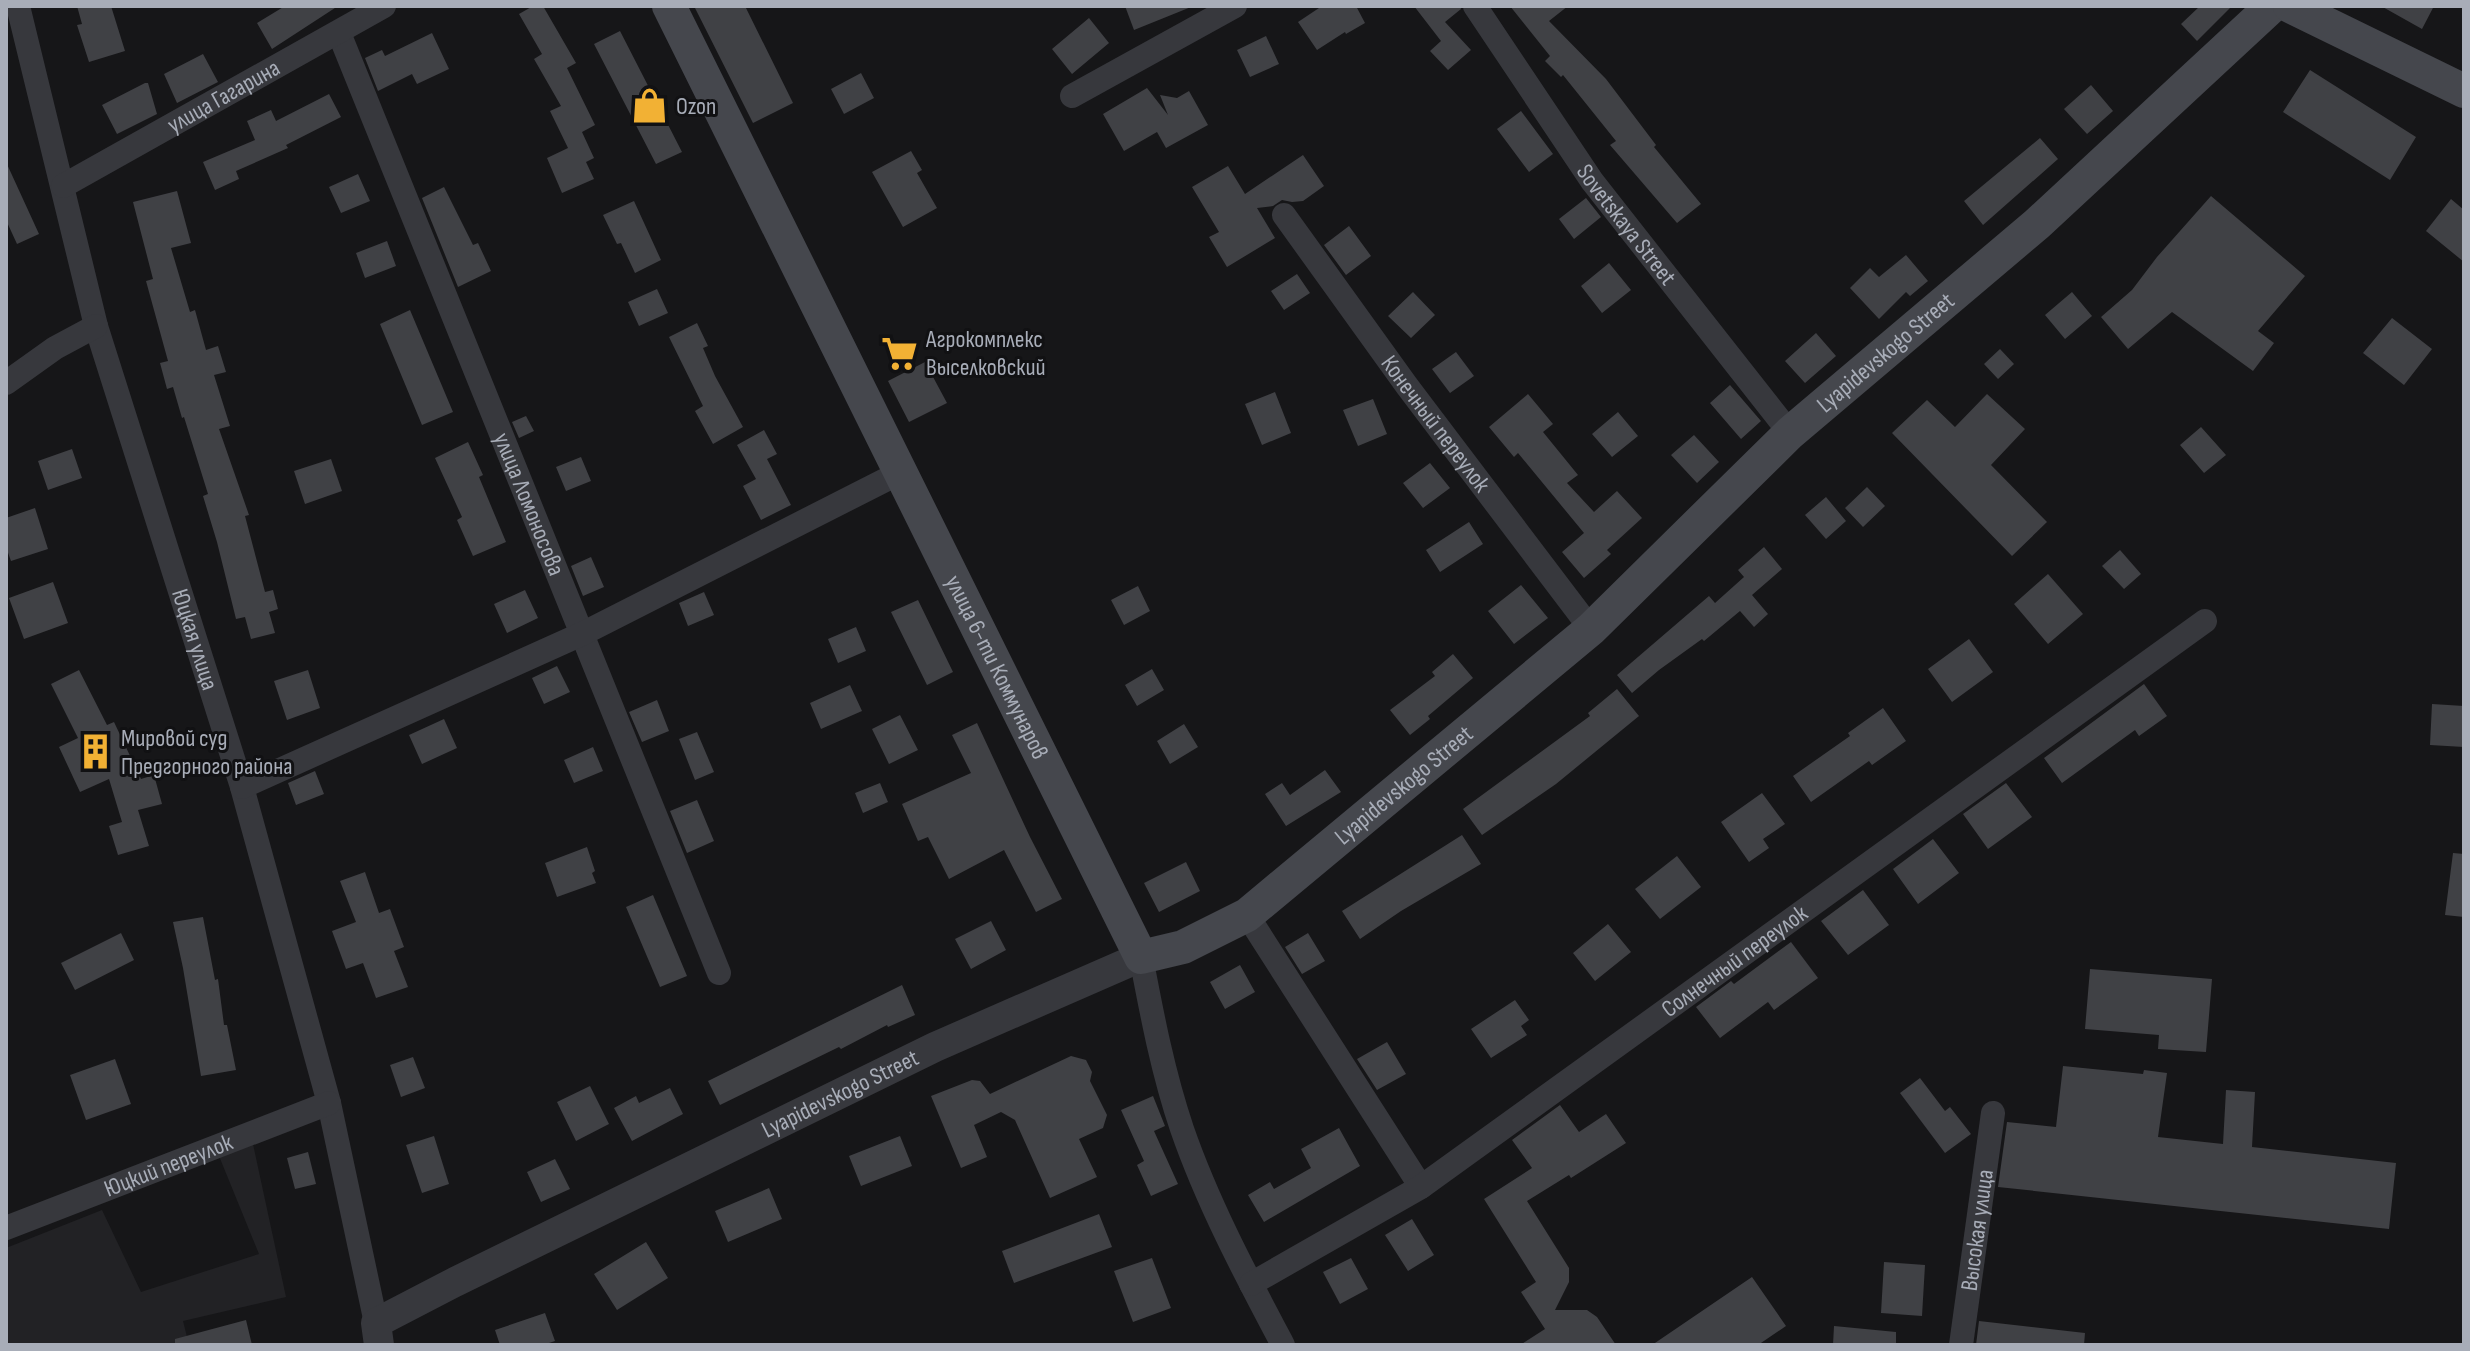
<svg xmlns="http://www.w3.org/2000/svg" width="2470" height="1351" viewBox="0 0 2470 1351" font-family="'Sofia Sans Condensed',sans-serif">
  <rect width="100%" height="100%" fill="#161618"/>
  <!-- built -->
  <path fill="#222225" d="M253,1144L286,1297L183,1321L189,1345H6V1248L102,1210L141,1292L259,1254L219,1156Z"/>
  <!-- building -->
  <path fill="#404145" d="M77,6H111L125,51L89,62L77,25L82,24Z
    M285,6H338L272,49L257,23Z
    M533,6H543L576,63L567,68L595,125L582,132L594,158L586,162L594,179L562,193L547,158L568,148L550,111L561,106L534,59L542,54L519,14Z
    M694,6H745L793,103L753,123Z
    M1125,6H1191V7L1134,30Z
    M1322,6H1356L1365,23L1346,34L1345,32L1317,50L1298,22Z
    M1414,6H1460L1461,9L1445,22L1471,50L1448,70L1430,51L1441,41Z
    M1510,6H1568L1549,21L1606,79L1656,145L1654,147L1701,204L1677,223L1610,145L1616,141L1563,75L1561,77L1545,61L1550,56Z
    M2200,6H2232L2197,41L2181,24Z
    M2381,6H2434L2422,29Z
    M1089,18L1109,43L1072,74L1052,49Z
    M620,31L682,152L656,164L594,44Z
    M432,33L449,69L417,84L412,74L378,91L365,58L382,50L385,56Z
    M1266,36L1279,64L1250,77L1237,50Z
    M203,54L218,82L177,103L164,74Z
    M2310,70L2416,137L2390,180L2283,112Z
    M861,73L874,98L844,114L831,89Z
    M145,83H148L157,114L117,134L102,105Z
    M2091,85L2113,111L2087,134L2064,109Z
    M1147,88L1168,115L1160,95L1177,98L1189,91L1208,125L1166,148L1157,132L1124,151L1103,114Z
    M329,94L341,117L286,145L288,148L236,171L239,179L215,190L203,162L255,140L247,121L271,110L276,121Z
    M1521,111L1553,154L1529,172L1497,129Z
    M2040,138L2058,159L1983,225L1964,201Z
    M911,151L922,170L917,173L937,208L903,227L872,172Z
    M1303,155L1324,186L1303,201L1292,202L1282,200L1273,206L1257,208L1275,238L1227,267L1209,237L1219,232L1192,187L1228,166L1245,194Z
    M6,162L39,234L17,244L6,220Z
    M358,174L370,201L341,213L329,187Z
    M444,187L473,245L478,243L491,271L458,287L422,198Z
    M177,191L191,243L171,248L190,312L195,310L206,350L218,346L226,372L214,375L230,426L219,429L249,515L245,516L265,592L273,590L278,609L269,612L275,633L251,639L245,617L236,619L217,542L203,496L208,494L184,417L182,418L173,387L167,389L160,363L168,361L146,281L153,279L133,202Z
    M2211,196L2305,276L2258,331L2274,343L2253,371L2172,312L2128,349L2101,317L2132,290L2157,257Z
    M1586,198L1601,217L1574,239L1559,219Z
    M2451,199L2464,210V262L2426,231Z
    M634,201L661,260L635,273L621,243L617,244L603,215Z
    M1349,226L1371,256L1346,275L1324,245Z
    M387,241L396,266L365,278L356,253Z
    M1906,255L1928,281L1910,296L1906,292L1879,319L1850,288L1870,268L1879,277Z
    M1609,263L1631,290L1602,313L1581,286Z
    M1297,274L1310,293L1284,310L1271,291Z
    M657,289L668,313L639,326L628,302Z
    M1413,292L1435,315L1411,338L1388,316Z
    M2072,292L2092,316L2065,339L2045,315Z
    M410,310L453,412L422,425L380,324Z
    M2392,318L2432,349L2404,385L2363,353Z
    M697,323L708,346L703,348L715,376L743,427L713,444L695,411L703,406L669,337Z
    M1816,333L1836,356L1805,383L1785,361Z
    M2000,349L2014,364L1998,379L1984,364Z
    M1456,352L1474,376L1450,393L1432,369Z
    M925,362L947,403L909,422L888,381Z
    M1730,385L1761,421L1741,439L1710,403Z
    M1275,392L1291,433L1262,445L1245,404Z
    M1528,394L1553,424L1543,432L1578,475L1567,483L1594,512L1617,491L1642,518L1607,550L1611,554L1584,578L1562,552L1584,533L1518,453L1514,457L1489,427Z
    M1987,394L2025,429L1991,465L2047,522L2012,556L1892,433L1927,400L1955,427Z
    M1373,399L1387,434L1358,446L1343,410Z
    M1618,412L1638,436L1612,457L1592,434Z
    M526,416L534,431L519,438L512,422Z
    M2201,427L2226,455L2204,473L2180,445Z
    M764,430L777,454L767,459L791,505L761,520L743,486L756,479L737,445Z
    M1694,435L1719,462L1697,483L1671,455Z
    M468,442L483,475L479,477L506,542L473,556L457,520L462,517L435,458Z
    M72,449L82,478L48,490L38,461Z
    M581,457L591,481L566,491L556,467Z
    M331,459L342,491L305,504L294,471Z
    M1430,463L1450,488L1423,508L1403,483Z
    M1867,487L1885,506L1863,527L1845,508Z
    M1826,497L1846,521L1826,539L1805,515Z
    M35,508L48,549L11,561L6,547V518Z
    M1469,522L1483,544L1440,572L1426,550Z
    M1764,547L1782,569L1752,595L1768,614L1754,627L1740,611L1704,641L1702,639L1659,670L1632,693L1617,675L1709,596L1715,603L1744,577L1738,570Z
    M2120,550L2141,574L2124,589L2102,566Z
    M591,557L604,587L583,596L571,566Z
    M2048,574L2083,614L2048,644L2014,604Z
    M53,582L68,623L24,639L9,598Z
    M1521,585L1548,618L1514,644L1488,611Z
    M1138,586L1150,611L1124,625L1111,600Z
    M525,590L538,618L507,633L494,604Z
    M704,592L714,615L688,626L679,603Z
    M918,600L953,672L927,685L891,612Z
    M856,627L866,651L838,663L828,639Z
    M1969,639L1993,672L1952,702L1928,669Z
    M1453,654L1473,678L1428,716L1430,719L1410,735L1390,710L1435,676L1432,672Z
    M557,666L570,692L544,704L532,678Z
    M1152,669L1164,690L1137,706L1125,685Z
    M79,670L107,725L114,722L141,779L154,775L162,804L138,810L149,846L118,855L109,826L122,822L109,779L80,792L59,747L78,738L51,684Z
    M308,670L320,708L287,720L274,681Z
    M2144,684L2167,716L2139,736L2135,730L2062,783L2044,758Z
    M850,685L862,711L821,729L810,703Z
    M1617,689L1639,716L1556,784L1482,835L1463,809L1590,716L1588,713Z
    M657,700L669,731L642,742L629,712Z
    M2432,704L2464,706V747L2430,745Z
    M1883,708L1906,741L1872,765L1869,761L1811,802L1793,776L1850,736L1848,733Z
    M900,715L918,750L889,764L872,729Z
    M444,719L457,748L422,764L409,735Z
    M977,723L1030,837L1062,899L1036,912L1004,850L949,879L928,837L918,841L902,804L971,773L952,735Z
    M1184,724L1198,747L1170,764L1157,741Z
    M697,732L714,772L695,780L679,739Z
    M593,747L603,771L574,783L564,760Z
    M1325,770L1341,792L1286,826L1265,794L1282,783L1290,795Z
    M315,771L324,794L296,805L288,783Z
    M880,783L888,802L863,813L855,793Z
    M2006,783L2032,817L1988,849L1963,814Z
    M1762,793L1785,824L1763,839L1769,848L1749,862L1721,822Z
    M697,800L714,841L687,853L670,811Z
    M1462,835L1481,864L1401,911L1360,939L1342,911Z
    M1933,839L1959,873L1918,904L1893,869Z
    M587,847L595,871L592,873L596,883L557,897L545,863Z
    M2453,853L2464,854V917L2445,915Z
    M1677,856L1701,887L1660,919L1635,889Z
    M1186,862L1200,891L1159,912L1144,883Z
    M365,872L379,913L390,909L404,947L394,951L408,987L376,998L363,963L346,969L332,931L356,922L340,881Z
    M1863,890L1889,925L1848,955L1821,921Z
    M653,895L687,976L660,987L626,907Z
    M203,917L215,980L218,979L224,1025H227L236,1070L201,1076L183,968L173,922Z
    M991,921L1006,950L971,969L955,939Z
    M1608,924L1631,952L1595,981L1573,953Z
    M121,933L134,960L75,990L61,963Z
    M1308,933L1325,961L1302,974L1285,947Z
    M1791,942L1818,978L1774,1010L1768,1002L1720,1038L1696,1007L1731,981L1734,984Z
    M1240,965L1255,992L1225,1009L1210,982Z
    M2090,969L2212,979L2206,1052L2158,1049L2159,1035L2085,1029Z
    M902,985L915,1015L888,1027L887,1025L841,1049L839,1047L720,1105L708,1081Z
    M1515,1000L1529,1020L1521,1026L1527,1035L1491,1058L1471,1029Z
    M1387,1042L1406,1074L1377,1090L1357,1059Z
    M1071,1056L1086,1060L1092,1072L1090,1081L1107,1115L1103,1128L1079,1139L1097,1177L1050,1198L1015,1120L1001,1112L974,1125L987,1157L961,1168L931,1096L972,1080L980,1081L990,1094Z
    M413,1057L425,1088L401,1097L390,1065Z
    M115,1059L131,1104L86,1120L70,1075Z
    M2063,1066L2143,1074L2144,1070L2167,1073L2158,1137L2223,1144L2226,1090L2255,1092L2252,1147L2396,1163L2389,1229L1998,1187L2007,1122L2056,1127Z
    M1920,1078L1945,1111L1950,1107L1971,1134L1945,1153L1900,1093Z
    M590,1086L609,1124L576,1141L557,1102Z
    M670,1088L683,1114L632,1141L614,1108L636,1096L639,1103Z
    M1153,1096L1165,1126L1154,1131L1178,1184L1151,1196L1137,1165L1144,1161L1121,1110Z
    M1560,1105L1579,1132L1606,1114L1626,1143L1571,1178L1569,1175L1527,1201L1569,1268V1282L1555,1310H1587L1597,1317L1616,1345H1520L1545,1329L1521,1292L1536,1282L1484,1199L1532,1168L1512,1140Z
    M1339,1128L1360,1166L1264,1222L1248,1195L1270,1182L1274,1189L1311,1168L1301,1149Z
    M434,1136L449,1184L422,1193L406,1145Z
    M900,1136L912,1166L861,1186L849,1156Z
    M308,1152L316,1184L295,1189L287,1158Z
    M555,1159L570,1189L541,1202L527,1172Z
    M769,1188L782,1219L728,1242L715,1211Z
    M1099,1214L1112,1247L1014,1283L1002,1251Z
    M1412,1219L1434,1255L1408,1271L1385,1235Z
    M646,1242L668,1278L617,1310L594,1274Z
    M1152,1258L1171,1308L1133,1322L1114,1271Z
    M1351,1258L1368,1289L1340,1304L1323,1272Z
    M1884,1262L1925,1265L1922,1316L1881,1313Z
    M1752,1277L1786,1326L1758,1345H1652Z
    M545,1313L555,1341L543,1345H500L495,1330Z
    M246,1320L252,1345H175V1339Z
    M1979,1321L2085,1333L2084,1345H1976Z
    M1834,1326L1896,1332V1345H1833Z"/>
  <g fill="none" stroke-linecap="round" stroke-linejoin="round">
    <!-- minor -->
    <g stroke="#37383d" stroke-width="24">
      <path id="s1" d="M18,6L96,326L242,787L329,1103L376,1323"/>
      <path id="s2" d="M1475,6L1592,181L1790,433"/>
      <path id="s3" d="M339,33L719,973"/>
      <path d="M1072,96L1235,6"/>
      <path id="s4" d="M63,186L384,6"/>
      <path id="s5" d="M1284,215L1407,386L1591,629"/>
      <path d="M6,383L55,348L96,326"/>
      <path d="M242,787L584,633L899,473"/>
      <path d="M1247,915L1421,1187"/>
      <path d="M1141,957C1152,1015 1163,1073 1182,1129C1208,1204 1246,1275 1283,1345"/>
      <path id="s6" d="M6,1228L329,1103"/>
      <path id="s7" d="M1251,1284L1421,1187L2205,621"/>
      <path id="s8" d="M1961,1345L1993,1113"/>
    </g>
    <!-- tertiary -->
    <path stroke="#37383d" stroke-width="30" id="s9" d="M379,1345L376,1323L455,1282L935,1047L1141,957"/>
    <!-- secondary -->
    <g stroke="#45474d" stroke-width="34">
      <path id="s10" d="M669,6L1141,957L1183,947L1247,915L1591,629L1790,433L2037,224L2272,6"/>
      <path d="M2290,6L2464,91"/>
    </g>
  </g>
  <!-- icons -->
  <defs>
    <symbol id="shop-bare" viewBox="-9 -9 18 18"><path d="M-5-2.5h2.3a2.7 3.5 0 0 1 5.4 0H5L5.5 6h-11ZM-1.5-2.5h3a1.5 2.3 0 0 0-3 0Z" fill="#f2b134" stroke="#111113" stroke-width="2.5" paint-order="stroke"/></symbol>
    <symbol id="supermarket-bare" viewBox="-9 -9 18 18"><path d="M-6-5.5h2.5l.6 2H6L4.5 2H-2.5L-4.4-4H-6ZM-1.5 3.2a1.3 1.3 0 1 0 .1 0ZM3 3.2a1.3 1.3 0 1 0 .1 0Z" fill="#f2b134" stroke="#111113" stroke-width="2.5" paint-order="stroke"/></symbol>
    <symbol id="building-bare" viewBox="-9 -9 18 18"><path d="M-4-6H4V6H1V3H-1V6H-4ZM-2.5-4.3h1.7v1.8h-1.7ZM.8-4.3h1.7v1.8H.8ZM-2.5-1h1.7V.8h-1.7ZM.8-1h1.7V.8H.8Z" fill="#f2b134" stroke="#111113" stroke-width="2.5" paint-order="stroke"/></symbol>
  </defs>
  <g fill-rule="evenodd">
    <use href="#shop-bare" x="624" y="80" width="51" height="51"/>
    <use href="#supermarket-bare" x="874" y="328" width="51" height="51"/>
    <use href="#building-bare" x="70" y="726" width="51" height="51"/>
  </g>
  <g text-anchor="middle" stroke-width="6" stroke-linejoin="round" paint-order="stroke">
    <!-- street labels -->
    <g font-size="24" fill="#a8adb8" stroke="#111113">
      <text dy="8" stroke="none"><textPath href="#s4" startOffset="184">улица Гагарина</textPath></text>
      <text dy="8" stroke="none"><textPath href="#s2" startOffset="266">Sovetskaya Street</textPath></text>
      <text dy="8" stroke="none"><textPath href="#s10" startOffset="2028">Lyapidevskogo Street</textPath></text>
      <text dy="8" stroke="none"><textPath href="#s5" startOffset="258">Конечный переулок</textPath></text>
      <text dy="8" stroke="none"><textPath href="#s3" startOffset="508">улица Ломоносова</textPath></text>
      <text dy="8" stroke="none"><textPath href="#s1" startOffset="658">Юцкая улица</textPath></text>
      <text dy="8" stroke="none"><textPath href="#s10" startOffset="738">улица 6-ти Коммунаров</textPath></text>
      <text dy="8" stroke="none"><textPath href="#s10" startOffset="1380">Lyapidevskogo Street</textPath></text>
      <text dy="8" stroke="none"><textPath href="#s7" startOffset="582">Солнечный переулок</textPath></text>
      <text dy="8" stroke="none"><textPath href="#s9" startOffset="540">Lyapidevskogo Street</textPath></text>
      <text dy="8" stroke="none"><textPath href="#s6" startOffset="174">Юцкий переулок</textPath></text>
      <text dy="8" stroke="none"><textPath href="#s8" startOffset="116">Высокая улица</textPath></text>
    </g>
    <!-- poi labels -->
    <g font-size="24" fill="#a8adb8" stroke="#111113" text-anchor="start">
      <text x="676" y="114">Ozon</text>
      <text x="926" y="347">Агрокомплекс<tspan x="926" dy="28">Выселковский</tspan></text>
      <text x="121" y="746">Мировой суд<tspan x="121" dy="28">Предгорного района</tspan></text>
    </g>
  </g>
  <!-- border -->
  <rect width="2470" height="1351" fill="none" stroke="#a8adb8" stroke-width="16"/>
</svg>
